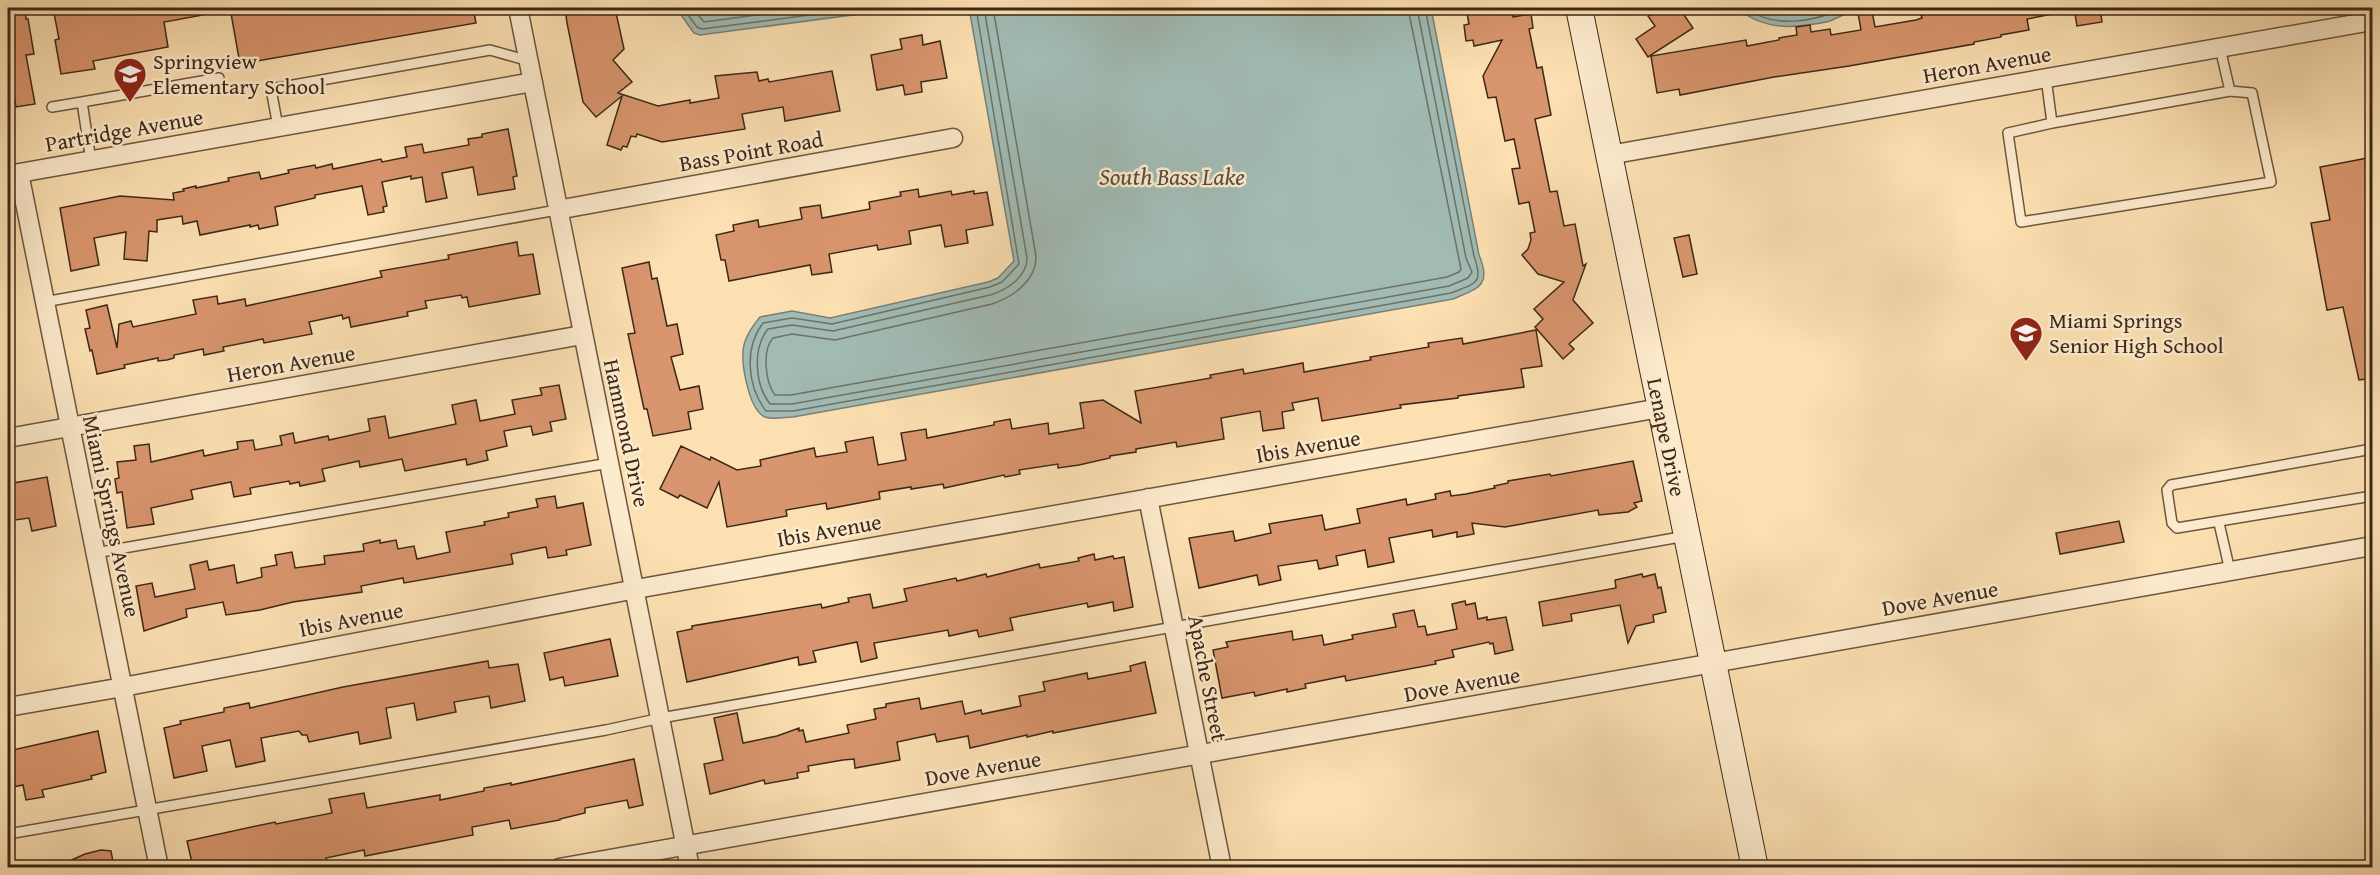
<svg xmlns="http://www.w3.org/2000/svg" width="2380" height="875" viewBox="0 0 2380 875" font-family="'Gentium Book Plus',serif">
  <rect width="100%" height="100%" fill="#fce0b2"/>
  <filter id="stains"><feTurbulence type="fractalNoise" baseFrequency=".00333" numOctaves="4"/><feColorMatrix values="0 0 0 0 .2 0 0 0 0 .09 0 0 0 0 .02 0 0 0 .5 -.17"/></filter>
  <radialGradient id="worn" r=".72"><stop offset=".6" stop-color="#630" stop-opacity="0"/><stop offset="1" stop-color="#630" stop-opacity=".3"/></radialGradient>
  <!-- water -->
  <path fill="#a1bbb4" stroke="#798076" stroke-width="1.5" d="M676,8H906L700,35L694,33Z
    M969,8H1431L1479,255C1492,285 1479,288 1453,299L793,417C785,417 773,420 765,417C749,410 742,367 743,351C744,338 752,327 760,317L792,311L830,318L988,282L998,278L1014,261Z
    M1736,8H1866C1852,10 1843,15 1830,21C1823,23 1815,24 1807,25C1780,29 1758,25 1736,8Z"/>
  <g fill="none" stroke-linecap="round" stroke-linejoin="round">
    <!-- shore -->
    <path stroke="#6e7266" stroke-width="1.5" d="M683,8L697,27L702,29L863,8
      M692,8L704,22L809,8
      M976,8L1019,264L1002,282L990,287L832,324L792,318L763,323C744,348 747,386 766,411H793L1451,293C1476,283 1484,284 1474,256L1425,8
      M984,8L1027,258C1027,277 1007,290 990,295L833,331L792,325L768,329C752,349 755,385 770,404H792L1449,286L1468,278L1472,272L1466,258L1417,8
      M993,8L1036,256C1037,280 1013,297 992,304L835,340L792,334L773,338C762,350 765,382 775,395H791L1447,277L1459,272L1461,269L1408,8
      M1746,8C1773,29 1815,22 1843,8
      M1761,8C1781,16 1805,14 1826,8"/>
  </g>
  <!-- building -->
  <path fill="#d9956d" stroke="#3c2819" stroke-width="1.5" d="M8,8H25L26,19H28L34,54L26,55L35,104L16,107L8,58Z
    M53,8H202L203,15L164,22L168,47L93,61L95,69L61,74L55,40L59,39Z
    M230,8H345L346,14L381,8H473L476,23L240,64Z
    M565,8H615L624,49L613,60L632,82L618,93L658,106L690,100V103L719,98L715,76L757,72L759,81L768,79L769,82L832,71L840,111L785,121L783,107L742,114L745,129L662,142L637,134L636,137L631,136L627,147L623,146L621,150L607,145L622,96L596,117L583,102L567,23Z
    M1466,8H1511L1513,17L1531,14L1533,28L1529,29L1537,68L1542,67L1551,115L1535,119L1542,153L1550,192L1557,191L1564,226L1575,224L1583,266L1586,264L1573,300L1593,323L1569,344L1574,349L1563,359L1535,327L1543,319L1534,309L1564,282L1538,274L1522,255L1528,249L1531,240L1530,233L1535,232L1529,202L1519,204L1512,169L1520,168L1514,139L1505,141L1496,97L1488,98L1483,76L1502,40L1474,46L1473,40L1466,41L1464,25L1469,24Z
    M1665,8H1670L1674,13L1680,9L1693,28L1648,57L1636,39L1655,26L1648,16Z
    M1961,8H2052L2053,14L2027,19L2029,30L2001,35V37L1974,42V44L1849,66L1774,77L1680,95L1679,89L1657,93L1651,56L1746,40L1747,46L1779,40V38L1797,35L1796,27L1810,25L1811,32L1830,29L1831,35L1861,30L1858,13L1872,11L1875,27L1916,20L1922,18L1921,15Z
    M2074,8H2100L2102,22L2077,26Z
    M922,35L923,45L940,41L947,78L921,82L922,92L905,95L903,85L877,90L871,55L902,49L900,39Z
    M508,129L517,176L513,177L515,189L478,195L473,167L442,173L447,198L426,202L422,177L411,179V176L382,182L387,206L383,207L384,212L368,215L362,186L315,195V198L275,207L278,225L259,229L258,225L250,227V225L200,235L197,221L183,224L182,216L157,220V232L149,231L147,261L124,259L126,232L94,238L99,265L71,271L60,208L120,196L174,200L173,193L184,191L183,189L196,186V188L229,181L228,178L259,172L261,179L289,173L288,170L315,165L316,168L332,164L333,169L381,159L382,162L407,157L405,147L422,144L424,153L469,145L468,139L482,137V134Z
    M2373,157V378L2359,380L2343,307L2327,310L2311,223L2330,220L2320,167Z
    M918,189L919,197L951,191L952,195L974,191V194L987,192L993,225L966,230L968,243L945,247L941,225L909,231L911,244L878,250L877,245L829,254L832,272L812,275L810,265L729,281L725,260H721L716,235L734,231L733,225L758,220L759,227L802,219L800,208L820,205L822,218L870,209L869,202L901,196L900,192Z
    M1689,235L1697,274L1683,277L1674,238Z
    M517,242L519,256L533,254L540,294L469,307L467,297L462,298L461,295L425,301L427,308L407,312L408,316L351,327L349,317L343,319L342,315L309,322L312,334L264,343L263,339L223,347L224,351L204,355L203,349L174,355V358L167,360L158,361V358L124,365L125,368L97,374L92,350L90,351L85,329L90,328L86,310L107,305L117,348L119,324L131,321L133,327L196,314L193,300L217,296L218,304L245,299L246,306L382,277L380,271L449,259L448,255Z
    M649,262L652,279L657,278L667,326L677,324L683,354L671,357L680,390L699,386L703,409L688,412L691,429L653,436L647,409H644L628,334L635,333L622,268Z
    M1536,330L1542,366L1521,369L1524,387L1458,396V398L1400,405L1401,408L1322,421L1318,398L1292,403L1294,410L1282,412L1284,428L1263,431L1260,411L1221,418L1224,439L1177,447L1176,442L1136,449V452L1110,456V458L1079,465L1058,468V464L1019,470L1020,474L1005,477L1004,475L944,488L943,484L911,489V487L879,492L880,499L827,509L826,503L786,510L787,516L727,527L719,482L707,508L680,495L678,498L660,489L681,446L710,460L711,457L737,470L761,466L760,460L814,448L816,457L847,452L845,442L873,437L878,465L906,460L901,433L926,429L927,438L994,425V422L1010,419L1012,429L1048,423L1049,434L1084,428L1080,403L1103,400L1141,423L1135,391L1211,378L1210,375L1243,369L1244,374L1303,363L1304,372L1371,360L1370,357L1429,347L1428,343L1462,338L1463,344Z
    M559,385L566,419L550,422L552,431L533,435L531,426L504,431L507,446L486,451L488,460L467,465L466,459L405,471L402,459L360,467L359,461L322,469L325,481L300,486L299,482L290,484L289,481L250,488L251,494L234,497L231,482L191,490L193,499L151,508L154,524L127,528L122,492L117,493L115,479L119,478L117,462L136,460L134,446L149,444L151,462L203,450L204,456L238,449L237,442L253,440L255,450L282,445L280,436L293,433L295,443L328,436L329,440L370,431L368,419L385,416L389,438L456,424L452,405L476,400L480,421L515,414L512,400L542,395L540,388Z
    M1633,461L1642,501L1634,503L1637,507L1628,512L1599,515L1598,510L1505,527L1472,523L1474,534L1457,537V532L1433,537L1432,530L1389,538L1394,562L1368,567L1365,550L1336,556L1338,565L1319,569L1317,560L1278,566L1281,580L1259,585L1257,575L1199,588L1189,538L1233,531L1235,541L1271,533L1269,524L1322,515L1325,530L1360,523L1357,509L1406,499L1407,505L1436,499L1435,494L1450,491L1451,496L1466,494L1495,488L1494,486L1508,483V481L1550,474L1551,476Z
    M47,477L56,526L32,531L29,518L8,521V484Z
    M555,496L557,508L583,503L591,545L566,550L567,555L548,558L546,547L511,554L513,564L404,583L403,578L361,586L362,592L293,602L260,610L226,615L223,602L186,609L187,617L144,631L136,586L152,583L155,597L195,589L190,565L207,561L209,570L234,565L237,583L262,577L261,568L277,565L275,555L292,552L295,568L325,564L324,556L364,551L363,544L380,540V543L396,540L398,549L414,546L417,559L450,552L446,532L485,525L484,522L509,517L508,513L538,507L536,499Z
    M2119,521L2124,542L2060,554L2056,533Z
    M1094,554L1095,560L1113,556L1114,559L1124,557L1133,607L1114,611L1113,602L1088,607L1087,603L1010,618L1013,630L979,637L977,630L949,636L948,630L874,643L877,658L861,662L857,642L813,651L816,662L799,665L798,657L687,682L677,632L692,629V626L821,604L822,608L849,602L848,598L870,594L873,608L907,601L904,589L956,578L957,581L986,574L987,577L1039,564L1040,568L1079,561L1078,558Z
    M1642,574L1643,577L1655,574L1658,588L1661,587L1666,612L1653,615L1654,622L1636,626L1628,643L1620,605L1571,614L1572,621L1543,626L1539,602L1616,588L1615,580Z
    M1465,601L1466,605L1475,603L1478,619L1487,617V620L1506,617L1513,650L1495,654L1493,643L1490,644L1489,642L1452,650L1454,657L1435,661L1436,664L1346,681L1345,676L1305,684L1306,688L1287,692V689L1255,696L1254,692L1222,698L1213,650L1228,647L1226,642L1292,631L1293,640L1322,635L1324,645L1353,639L1352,635L1396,627L1393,614L1414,610L1418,627L1425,626L1427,635L1457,629L1452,604Z
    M610,639L618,676L565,686L563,677L550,680L544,653Z
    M488,661L489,668L518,664L525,701L491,708L489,696L454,702L456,712L417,720L414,703L386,708L391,738L360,744L358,732L309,742L307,735H302L299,731L261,738L265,761L236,767L230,740L202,746L207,771L174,778L164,728L181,724L180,721L224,712V708L249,703L250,708L343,687Z
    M1145,662L1156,713L1053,733V731L1027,737V735L970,748L968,736L937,742L935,734L897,742L900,760L855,768L854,759L843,760L808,766L809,771L797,773L798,778L765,784L764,780L710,794L704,764L723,760L714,718L737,713L743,743L777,736L799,728V731L803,730L806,742L849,733L847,725L876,719L874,709L886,707V704L919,698L921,709L962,701L965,714L981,710L982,714L1021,706L1019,696L1045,691L1043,682L1087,673L1088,679L1131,671L1130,666Z
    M98,731L106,772L91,776L92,779L42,790L44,797L26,800L23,785L8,788V751Z
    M634,759L643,805L629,808L627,800L585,808V813L560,819V820L511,829L509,820L472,827L473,835L365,856L364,850L326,858L327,862L306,866V864L277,867L276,861L243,867H193L187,841L275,822L276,824L332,813L329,799L364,793L367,808L440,795V800L484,791V788L511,783V785Z
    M101,850L111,851L114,867H56L85,854Z"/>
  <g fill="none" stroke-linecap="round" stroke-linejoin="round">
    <defs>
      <path id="lane" d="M2046,78L2052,123L2230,91L2220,48
        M52,107L82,102
        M2052,123L2008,133L2021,222L2271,182L2252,93L2230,91
        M278,127L271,89L490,50L529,61
        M91,161L82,102L219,78
        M44,302L557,210
        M2372,449L2171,485L2167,490L2172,523L2177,528L2372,496
        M2219,523L2230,571
        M95,553L609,463
        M8,834L606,730L661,718L1686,536"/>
      <path id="street" d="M518,8L690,868
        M1609,155L2372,21
        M19,173L159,868
        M8,175L533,82
        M557,210L953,138
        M8,438L582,335
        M1148,498L1222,868
        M8,707L123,687L636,589L1660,408
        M559,868L2372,546"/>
      <g id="secondary">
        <path id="s1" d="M1579,8L1755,868"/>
      </g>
    </defs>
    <!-- lane casing -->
    <use href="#lane" stroke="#6c563f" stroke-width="12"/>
    <!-- street casing -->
    <use href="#street" stroke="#6c563f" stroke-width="21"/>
    <!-- secondary casing -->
    <use href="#secondary" stroke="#3c2819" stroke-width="28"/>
    <!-- lane -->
    <use href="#lane" stroke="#fdebcd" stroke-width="9"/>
    <!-- street -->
    <use href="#street" stroke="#fdebcd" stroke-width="18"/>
    <!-- secondary -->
    <use href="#secondary" stroke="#fdebcd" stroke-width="26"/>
  </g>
  <!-- icons -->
  <defs>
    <symbol id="school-pin" viewBox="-11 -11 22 30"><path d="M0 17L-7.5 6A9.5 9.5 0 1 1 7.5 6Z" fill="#8f2418" stroke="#fdebcd"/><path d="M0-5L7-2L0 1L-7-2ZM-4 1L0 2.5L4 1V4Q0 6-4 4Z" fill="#fff"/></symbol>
  </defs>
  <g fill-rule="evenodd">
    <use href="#school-pin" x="111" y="55" width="38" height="52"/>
    <use href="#school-pin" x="2007" y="314" width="38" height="52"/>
  </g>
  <g text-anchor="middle" stroke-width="5" stroke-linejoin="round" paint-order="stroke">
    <!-- poi labels -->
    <g font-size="22" fill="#3c2819" stroke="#fdebcd" text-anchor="start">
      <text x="153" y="69">Springview<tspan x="153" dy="25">Elementary School</tspan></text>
      <text x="2049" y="328">Miami Springs<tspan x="2049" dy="25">Senior High School</tspan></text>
    </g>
    <!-- street labels -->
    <g font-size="22" fill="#3c2819" stroke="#fdebcd">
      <text transform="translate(1987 64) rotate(-10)" y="8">Heron Avenue</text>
      <text transform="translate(124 130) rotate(-10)" y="8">Partridge Avenue</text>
      <text transform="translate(751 151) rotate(-10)" y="8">Bass Point Road</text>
      <text transform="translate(291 363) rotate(-10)" y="8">Heron Avenue</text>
      <text transform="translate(627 433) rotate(78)" y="8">Hammond Drive</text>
      <text dy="8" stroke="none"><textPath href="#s1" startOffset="438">Lenape Drive</textPath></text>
      <text transform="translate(1308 446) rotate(-10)" y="8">Ibis Avenue</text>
      <text transform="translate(112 516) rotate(78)" y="8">Miami Springs Avenue</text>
      <text transform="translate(829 530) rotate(-10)" y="8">Ibis Avenue</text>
      <text transform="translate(1940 598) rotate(-10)" y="8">Dove Avenue</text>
      <text transform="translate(351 619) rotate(-11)" y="8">Ibis Avenue</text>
      <text transform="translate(1208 678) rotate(79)" y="8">Apache Street</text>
      <text transform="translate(1462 684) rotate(-10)" y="8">Dove Avenue</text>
      <text transform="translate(983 768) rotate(-10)" y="8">Dove Avenue</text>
    </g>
    <!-- water labels -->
    <g font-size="24" font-style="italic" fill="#554d40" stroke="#fdebcd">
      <text x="1172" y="185">South Bass Lake</text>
    </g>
  </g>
  <!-- margin -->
  <rect width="2380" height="875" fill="none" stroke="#fce0b2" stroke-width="30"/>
  <rect x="9" y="9" width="2362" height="857" fill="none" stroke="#3c2819" stroke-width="3"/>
  <rect x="15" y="15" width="2350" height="845" fill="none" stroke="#3c2819" stroke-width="1.5"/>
  <rect width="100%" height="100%" filter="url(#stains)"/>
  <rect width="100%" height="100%" fill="url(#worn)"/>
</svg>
